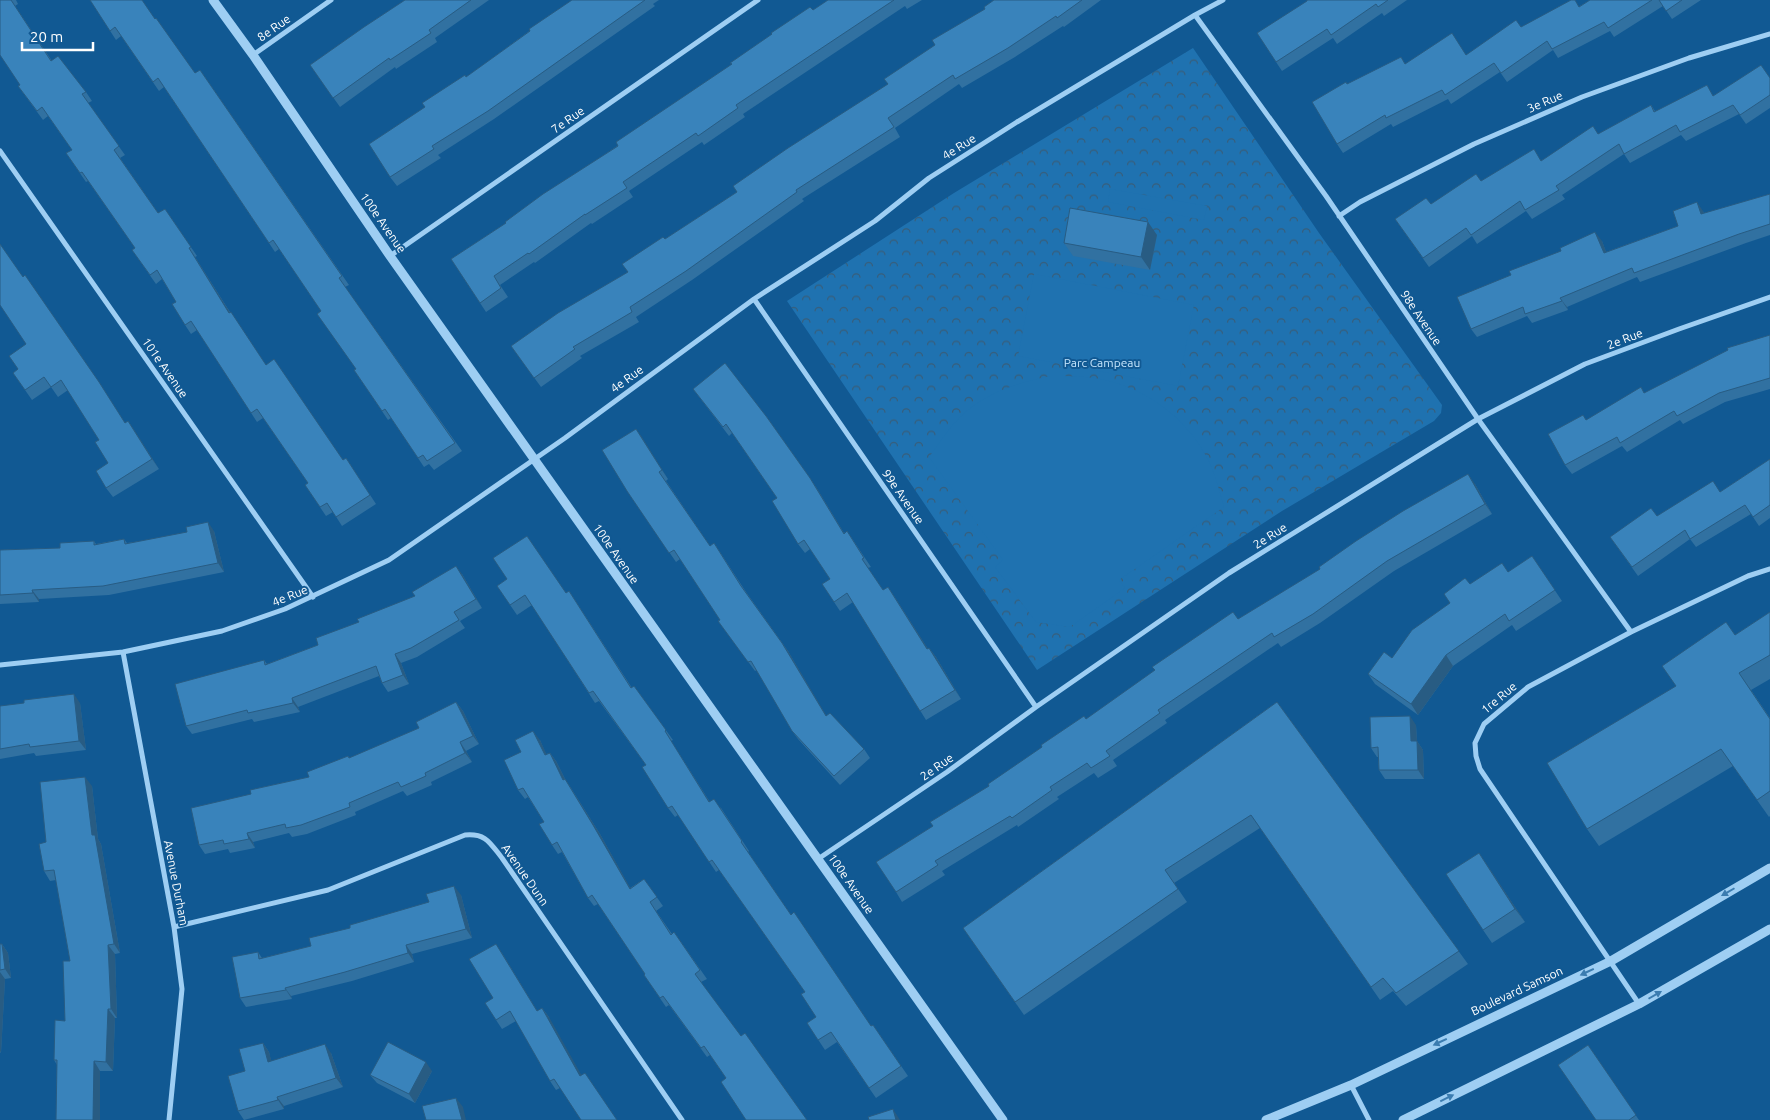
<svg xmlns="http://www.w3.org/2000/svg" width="1770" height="1120" viewBox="0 0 1770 1120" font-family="Ubuntu,sans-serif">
  <defs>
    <pattern id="park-crowns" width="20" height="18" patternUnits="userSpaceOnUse" patternTransform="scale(1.25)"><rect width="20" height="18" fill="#1f72b0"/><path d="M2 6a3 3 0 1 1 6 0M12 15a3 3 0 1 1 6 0" fill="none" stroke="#385d79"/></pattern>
  </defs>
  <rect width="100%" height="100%" fill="#115993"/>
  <!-- park -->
  <path fill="url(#park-crowns)" d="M1193,48L1319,233L1442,405L1441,413L1434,421L1282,511L1037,670L787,301L954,193Z"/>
  <!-- pitch -->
  <path fill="#1f72b0" d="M1110,189L1207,206L1204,220L1108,202Z
    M1034,274L1194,305L1178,386L1018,356Z
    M1050,376C1067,376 1084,376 1100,379C1144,387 1185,417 1206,456C1215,472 1219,490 1224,507L1119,580L1125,588L1070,627L1036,622L995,567L1003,560L929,457C939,444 948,429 960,417C985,393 1017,383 1050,376Z"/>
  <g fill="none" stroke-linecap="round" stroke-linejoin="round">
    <!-- minor -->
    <path stroke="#9ecef3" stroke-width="5" d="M1195,15L1326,196L1478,419L1631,632
      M253,55L331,0
      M0,151L313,597
      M1339,216L1360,202L1474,144L1582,97L1689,58L1770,34
      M390,256L758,0
      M754,299L1036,707
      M123,652L174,927L182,989L169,1120
      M0,665L123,652L222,631L285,609L389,560L565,438L754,299L875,221L929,178L1017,122L1195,15L1223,0
      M818,859L947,772L1036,707L1229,573L1478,419L1585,364L1679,329L1770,297
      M174,927L328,890L465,835C486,833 490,843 502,858L682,1120
      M1639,1004L1480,769L1476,756L1475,743L1484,724L1528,687L1631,632L1748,576L1770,569
      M1351,1085L1369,1120"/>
    <!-- tertiary -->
    <path stroke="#9ecef3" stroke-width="9" d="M213,0L253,55L390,256L1003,1120
      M1266,1120L1351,1085L1611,961L1770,868
      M1403,1120L1639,1004L1770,929"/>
  </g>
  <!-- wall -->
  <path fill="#3171a1" d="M0,0H16L18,4L15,6L52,61L86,92L92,101L88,103L125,155L120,158L158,213L165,209L197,256L195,257L230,312L266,365L343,460L346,458L376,504L342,526L333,512L326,516L305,485L308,483L263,418L257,422L197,330L191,334L185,325L176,302L162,279L156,284L132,250L135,248L88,181L86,182L66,153L72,150L48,116L43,120L18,86L20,85Z
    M90,0L155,19L195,73L200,70L349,285L345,287L462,451L434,470L429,464L424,467L391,418L388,420L354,370L356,369L321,311L279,249L275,252L164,87L159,91L121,36L116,40Z
    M405,0H489L435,38L437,42L396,69L395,67L340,107L310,65Z
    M572,0H659L653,4L655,6L494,119L438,155L441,158L397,186L390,177L425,107Z
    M828,0H922L907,9L905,6L743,114L745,117L704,145L702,142L629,191L633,197L592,224L591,223L535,263L534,262L500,285L508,297L486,312L451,259L506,223Z
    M994,0H1101L1064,27L1063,26L1015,57L962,88L959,84L895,128L900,137L802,199L804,201L692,280L636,317L639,322L580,356L582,358L541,387L511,346L628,272L665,239L737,192L888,84L935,45L985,9Z
    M1307,0H1407L1384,16L1382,13L1337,44L1333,38L1282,71L1276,62L1307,1Z
    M1590,0H1701L1672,19L1663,6L1614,37L1610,31L1558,58L1553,50L1507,82L1500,72L1451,104L1448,99L1393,127L1391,124L1343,153L1337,144L1401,57L1405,64L1466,55L1521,27L1580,6Z
    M1770,77V108L1746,124L1739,114L1686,141L1681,135L1630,163L1624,154L1562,195L1565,199L1532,219L1526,211L1477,244L1472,236L1429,267L1395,219L1431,204L1481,181L1542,160L1598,134L1651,105L1655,111L1714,95Z
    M1770,194V235L1746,243L1640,282L1637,277L1567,307L1568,310L1532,323L1527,316L1477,337L1471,329L1602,241L1606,252L1678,226L1703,211L1704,214Z
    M1157,235L1150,270L1073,256L1064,243Z
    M23,277L31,285L105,392L125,423L128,421L159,469L113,497L106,488L108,463L99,440L68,390L58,397L51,387L32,400L13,373L18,369L26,344Z
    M1770,335V389L1725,402L1683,424L1680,420L1627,452L1622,446L1572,474L1565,465L1583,415L1586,420Z
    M693,389L766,416L816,487L844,533L847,531L871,567L868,568L883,590L888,587L894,596L928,649L929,648L936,657L961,699L926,720L853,602L840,611L834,602L830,579L810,549L805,553L798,544L777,498L732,433L729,436Z
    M636,429L668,479L666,481L710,546L714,543L746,592L788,651L826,716L864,749L870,758L840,785L798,739L792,731L757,670L755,671L718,621L720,620L680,559L676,562L627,491Z
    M1770,459V518L1759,526L1751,514L1696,547L1690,539L1638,576L1610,537L1657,516L1720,492Z
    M1475,484L1492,514L1394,571L1320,623L1281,647L1278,643L1165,720L1167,723L1113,760L1117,766L1098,778L1094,773L1057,797L1059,799L1018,827L1017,825L942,871L945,875L902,902L896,892L933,826L1086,719L1238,619Z
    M214,531L224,572L109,595L39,599V602L0,604V550L60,548L94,541L96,544L124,539L127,543Z
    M1532,556L1562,601L1516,631L1512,625L1453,666L1418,715L1375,684L1368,674L1392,658L1470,584L1509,572Z
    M462,574L482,608L460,621L465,628L417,657L401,663L409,684L388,692L382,683L379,676L298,707L300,712L254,722L252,719L192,734L186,726L264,660L267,664L318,645L359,622Z
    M507,579L566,593L569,591L632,688L634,686L673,740L671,741L710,802L721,808L749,851L748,852L791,915L871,1026L873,1025L908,1076L876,1098L837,1042L825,1050L807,1023L816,1017L805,992L719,870L716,872L678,815L675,817L668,808L646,765L599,701L595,703L532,605L517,615L497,586Z
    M1770,612V679L1751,690L1770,718V816L1769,817L1733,766L1599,846L1587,829L1676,686L1735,635Z
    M456,702L463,711L479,744L466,751L472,762L431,782L432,785L407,796L403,791L355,812L356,815L307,834L292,837L289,833L253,842L255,848L230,853L228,849L205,854L199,845L251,794L309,777L348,756L350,758L419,728Z
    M1277,702L1468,964L1406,1006L1393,991L1380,1000L1260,828L1174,883L1187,902L1024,1015L963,928Z
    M80,703L86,750L36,756L34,753L0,759V706Z
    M1416,725L1417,741L1423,750L1424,779H1385L1379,770L1378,757H1377L1371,748Z
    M540,740L546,754L550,753L556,761L565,779L571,788L600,834L630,888L644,879L663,906L656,911L672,934L674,932L707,979L701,982L726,1078L710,1055L707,1057L669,1005L666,1007L644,975L645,974L598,904L594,906L588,898L562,852L558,854L552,845L544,822L528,797L525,799L518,790L521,752Z
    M92,786L98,839L101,844L120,953L115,954L117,1018H115L113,1071H100L57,1065L54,1060L65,1021L70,961L56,880L50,881L44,871L46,842Z
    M1479,853L1525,922L1492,943L1483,930Z
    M461,895L472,938L412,954L414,962L352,981L291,996L292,999L246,1007L240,998L258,952L262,958L311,946L350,928Z
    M0,944H2L8,953L11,978L5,979L1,1053L0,1052Z
    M502,953L537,1011L542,1008L549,1017L560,1088L556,1090L550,1081L516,1021L502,1029L496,1020L493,998Z
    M263,1043L269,1052L271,1061L331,1053L343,1087L284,1106V1109L244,1120L238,1111L245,1071Z
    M1588,1045L1639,1120H1596Z
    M432,1071L415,1103L377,1083L370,1075Z"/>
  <!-- shaded-wall -->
  <path fill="#285c83" d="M1697,202L1703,211L1707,223L1701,214Z
    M1148,222L1157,235L1150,270L1141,257Z
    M1595,232L1602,241L1610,262L1604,253Z
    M189,248L195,257L236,322L229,313Z
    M25,275L105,392L131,433L125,423Z
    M1560,298L1567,307L1568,310Z
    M128,421L135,431L159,469L152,459Z
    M636,429L642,437L668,479L662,470Z
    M1468,474L1475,484L1492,514L1485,504Z
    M810,478L816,487L850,543L844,534Z
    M208,522L214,531L224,572L218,563Z
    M456,566L462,574L482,608L476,599Z
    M888,587L894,596L934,658L927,649Z
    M32,590L39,599V602L33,593Z
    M782,643L788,651L832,725L826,716Z
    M929,648L936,657L961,699L955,690Z
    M395,654L401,663L409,684L403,675Z
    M1446,655L1453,666L1418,715L1411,704Z
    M74,694L80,703L86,750L79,741Z
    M292,698L298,707L300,712L293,703Z
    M456,702L463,711L479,744L473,736Z
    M1410,716L1416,725L1417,741L1423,750L1424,779L1418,770L1411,741Z
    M533,731L540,740L551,764L545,755Z
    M665,731L671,741L716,812L709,802Z
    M460,742L466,751L472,762L465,753Z
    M550,753L556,761L570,789L563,780Z
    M85,777L92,786L98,839L101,844L120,953L114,944L92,835Z
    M565,779L600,834L636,898L630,889Z
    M247,833L253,842L255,848L249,839Z
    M1479,853L1488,866L1525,922L1515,909Z
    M454,886L461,895L472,938L466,929Z
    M2,944L8,953L11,978L5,969Z
    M496,944L502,953L543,1020L537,1011Z
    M108,945L115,954L117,1018L111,1009Z
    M406,945L412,954L414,962L408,953Z
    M0,972L5,979L1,1053L0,1051Z
    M285,988L291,996L292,999L286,990Z
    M542,1008L549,1017L587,1085L580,1076Z
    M108,1009L115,1018L113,1071L106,1062Z
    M263,1043L269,1052L274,1071L268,1062Z
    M325,1044L331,1053L343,1087L336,1078Z
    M94,1061L100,1071V1120H93Z
    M426,1062L432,1071L415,1103L409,1094Z
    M277,1097L284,1106V1109L278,1100Z
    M456,1098L463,1107L466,1120H462Z
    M893,1109L900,1120H896Z"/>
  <!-- building -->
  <path fill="#3983bb" stroke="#285c83" d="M0,0H11L51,61L58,56L86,92L82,94L119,146L114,150L158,213L165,209L191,247L189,248L229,313L231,312L266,365L274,359L343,460L346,458L370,495L336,517L327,503L320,507L305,485L308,483L257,409L251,413L191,321L185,325L172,304L176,302L157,270L150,275L132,250L135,248L82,172L80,173L66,153L72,150L42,107L37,111L18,86L20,85L0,55Z
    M90,0H142L155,19L156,18L195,73L200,70L342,276L339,278L455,443L427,461L423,455L418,458L385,409L382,411L354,370L356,369L317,314L321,311L273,240L269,243L158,78L153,82L115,27L110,31Z
    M405,0H471L429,30L431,33L390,60L389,58L333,98L310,65L364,27Z
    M572,0H645L488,111L432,146L434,149L390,177L369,144L425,107L422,103L465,75L466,77L530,31L529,29Z
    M828,0H894L736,105L738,108L698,136L696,133L623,182L627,188L585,215V214L529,254L528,253L494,276L501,288L480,303L451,259L506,223L505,222L543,194L618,146L616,142L732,64L730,63L772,34L771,33L810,7L813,10Z
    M994,0H1082L1057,18L1056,16L1008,48L955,79L953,75L888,118L894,127L796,190L797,192L686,271L630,307L632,312L573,347L575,349L534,378L511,346L558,313L628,272L622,264L663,237L665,239L737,192L733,186L788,148L888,84L884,79L935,45L932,40L985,9L984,7Z
    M1307,0H1388L1378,7L1376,4L1331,35L1327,29L1276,62L1257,33L1307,1Z
    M1571,0H1575L1579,7L1590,0H1652L1608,28L1604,22L1552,49L1547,41L1501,73L1494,63L1445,95L1442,90L1386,118L1385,115L1337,144L1312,102L1346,82L1347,84L1401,57L1405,64L1452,33L1466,55L1516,20L1521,27Z
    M1659,0H1682L1666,11Z
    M1761,65L1770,78V95L1740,115L1733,105L1680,132L1676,125L1624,154L1619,144L1556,186L1559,190L1525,210L1520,201L1471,235L1466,228L1423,258L1395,219L1426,198L1431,204L1476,174L1481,181L1534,149L1541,161L1593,126L1598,134L1651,105L1654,112L1707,85L1713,96Z
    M1770,194V224L1739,234L1634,273L1632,268L1560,298L1562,301L1525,314L1523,307L1471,329L1457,297L1511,275L1509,271L1561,251L1560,248L1595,232L1604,253L1678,226L1673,211L1697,202L1701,214Z
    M1070,208L1148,222L1141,257L1064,243Z
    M0,244L23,277L25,275L99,382L125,423L128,421L152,459L106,488L96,471L108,463L95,442L99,440L61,380L51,387L44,377L25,390L13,373L18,369L9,356L26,344L0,305Z
    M1770,335V378L1719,393L1677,416L1674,411L1620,443L1617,437L1565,465L1548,434L1583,415L1586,420L1641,387L1644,393L1728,350L1727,348Z
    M725,363L766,416L810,478L844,534L847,531L864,558L862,559L883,590L888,587L927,649L929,648L955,690L920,711L847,593L834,602L822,584L830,579L804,540L798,544L772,501L777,498L726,424L723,427L693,389Z
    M636,429L662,470L659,472L710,546L714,543L741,586L782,643L826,716L830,713L864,749L834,776L792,731L751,661L748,662L718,621L720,620L674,550L669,553L627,491L602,450Z
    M1770,459V505L1753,517L1745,505L1690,539L1685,530L1632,567L1610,537L1651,508L1657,516L1713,481L1720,492Z
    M1468,474L1485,504L1387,561L1313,614L1274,637L1272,633L1158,710L1160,713L1106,751L1110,756L1091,768L1087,763L1050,787L1052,790L1012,818L1010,816L935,861L938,865L896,892L876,862L933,826L930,822L989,786L988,784L1042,747L1041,745L1084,716L1086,719L1155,670L1152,667L1233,612L1238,619L1320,569L1319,567L1356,541L1403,511Z
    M208,522L218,563L103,586L32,590L33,593L0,595V550L60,548V543L94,541V545L124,539L125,544L187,532L186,527Z
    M527,536L566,593L569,591L631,688L634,686L666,730L665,731L709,802L714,799L742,841L741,842L791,915L794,912L871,1026L873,1025L901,1066L869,1088L831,1032L818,1040L807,1023L816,1017L801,994L805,992L712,860L709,862L672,806L668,808L642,767L646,765L593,691L589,693L525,595L510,605L497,586L507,579L493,558Z
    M1532,556L1555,590L1509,621L1505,614L1446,655L1411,704L1368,674L1384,652L1392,658L1412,630L1450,603L1444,594L1465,578L1470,584L1502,563L1508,572Z
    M456,566L476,599L454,612L459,620L411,648L395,654L403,675L382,683L376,666L292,698L293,703L248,713L247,710L186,726L175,684L264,660L265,665L318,645L316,638L359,622L357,619L415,596L412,592Z
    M1770,612V655L1739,673L1770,719V791L1757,800L1721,749L1587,829L1547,763L1676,686L1662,666L1726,622L1735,635Z
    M74,694L79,741L30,747L29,744L0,749V706L24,703V700Z
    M456,702L473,736L460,742L465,753L425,773L426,776L401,787L398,782L349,803L350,807L301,825L286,828L285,824L247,833L249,839L224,844L223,840L199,845L191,808L251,794L250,790L309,777L307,772L348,756L349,758L419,728L416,722Z
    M1277,702L1459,951L1396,993L1383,978L1371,987L1251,815L1165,870L1178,889L1015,1002L963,928Z
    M1410,716L1411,741H1417L1418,770H1379L1378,747L1371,748L1370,717Z
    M533,731L545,755L550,753L563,780L565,779L593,825L630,889L644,879L657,897L650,902L671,935L674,932L700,970L695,974L741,1036L745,1033L807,1120H746L721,1082L726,1078L704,1046L701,1048L663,996L660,998L644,975L645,974L592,895L588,898L557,842L552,845L539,824L544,822L523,788L518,790L504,760L521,752L515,740Z
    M85,777L92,835H95L114,944L108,945L111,1009H108L106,1062L94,1061L93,1120H56L57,1060H54L55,1020L65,1021L63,961H70L54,870L44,871L39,844L46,842L40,782Z
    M1479,853L1515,909L1483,930L1446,874Z
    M454,886L466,929L406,945L408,953L345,972L285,988L286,990L240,998L232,957L258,952L259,959L311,946L309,938L350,928V925L429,902L426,894Z
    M0,944H2L5,969L0,970Z
    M496,944L537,1011L542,1008L580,1076L585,1073L617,1120H581L554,1079L550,1081L510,1011L496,1020L485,1003L493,998L469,959Z
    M388,1042L426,1062L409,1094L370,1075Z
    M263,1043L268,1062L325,1044L336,1078L277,1097L278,1100L238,1111L228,1076L245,1071L239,1049Z
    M1588,1045L1636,1115L1629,1120H1596L1558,1065Z
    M456,1098L462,1120H426L422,1106Z
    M893,1109L896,1120H869L868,1117Z"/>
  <!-- one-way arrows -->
  <defs><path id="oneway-solid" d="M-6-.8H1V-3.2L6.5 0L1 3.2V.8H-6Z" transform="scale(1.25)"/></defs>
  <g fill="#3b7cb0">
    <use href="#oneway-solid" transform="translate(1728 892) rotate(150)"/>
    <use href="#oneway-solid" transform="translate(1587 972) rotate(155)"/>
    <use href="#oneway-solid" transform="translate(1655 995) rotate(-30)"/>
    <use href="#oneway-solid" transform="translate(1440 1042) rotate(155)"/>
    <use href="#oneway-solid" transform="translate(1447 1098) rotate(-26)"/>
  </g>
  <g text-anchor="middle" stroke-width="4" stroke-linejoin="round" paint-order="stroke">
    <!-- street labels -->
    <g font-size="12" fill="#fff" stroke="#115993">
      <text transform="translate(274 28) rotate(-35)" y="4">8e Rue</text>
      <text transform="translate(1545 102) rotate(-23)" y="4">3e Rue</text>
      <text transform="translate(568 120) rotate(-35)" y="4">7e Rue</text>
      <text transform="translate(959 147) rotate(-32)" y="4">4e Rue</text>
      <text transform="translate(383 223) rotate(55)" y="4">100e Avenue</text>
      <text transform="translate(1421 318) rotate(56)" y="4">98e Avenue</text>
      <text transform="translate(1625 339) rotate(-21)" y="4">2e Rue</text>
      <text transform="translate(165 368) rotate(55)" y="4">101e Avenue</text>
      <text transform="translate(627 379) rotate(-36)" y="4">4e Rue</text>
      <text transform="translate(903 497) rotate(55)" y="4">99e Avenue</text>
      <text transform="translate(1270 536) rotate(-32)" y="4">2e Rue</text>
      <text transform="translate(616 554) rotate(55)" y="4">100e Avenue</text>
      <text transform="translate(290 596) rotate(-22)" y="4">4e Rue</text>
      <text transform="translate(1499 698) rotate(-40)" y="4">1re Rue</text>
      <text transform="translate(937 767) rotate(-35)" y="4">2e Rue</text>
      <text transform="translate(525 875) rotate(55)" y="4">Avenue Dunn</text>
      <text transform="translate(176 883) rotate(79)" y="4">Avenue Durham</text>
      <text transform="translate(851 884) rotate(55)" y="4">100e Avenue</text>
      <text transform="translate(1517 991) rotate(-25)" y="4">Boulevard Samson</text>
    </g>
    <!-- park labels -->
    <g font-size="12" fill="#c5e5fd" stroke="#115993">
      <text x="1102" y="367">Parc Campeau</text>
    </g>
  </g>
  <!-- scale -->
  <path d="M22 42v8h71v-8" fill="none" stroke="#ffffff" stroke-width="2.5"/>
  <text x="30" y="42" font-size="15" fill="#ffffff" stroke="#115993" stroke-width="4" paint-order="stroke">20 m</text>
</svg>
